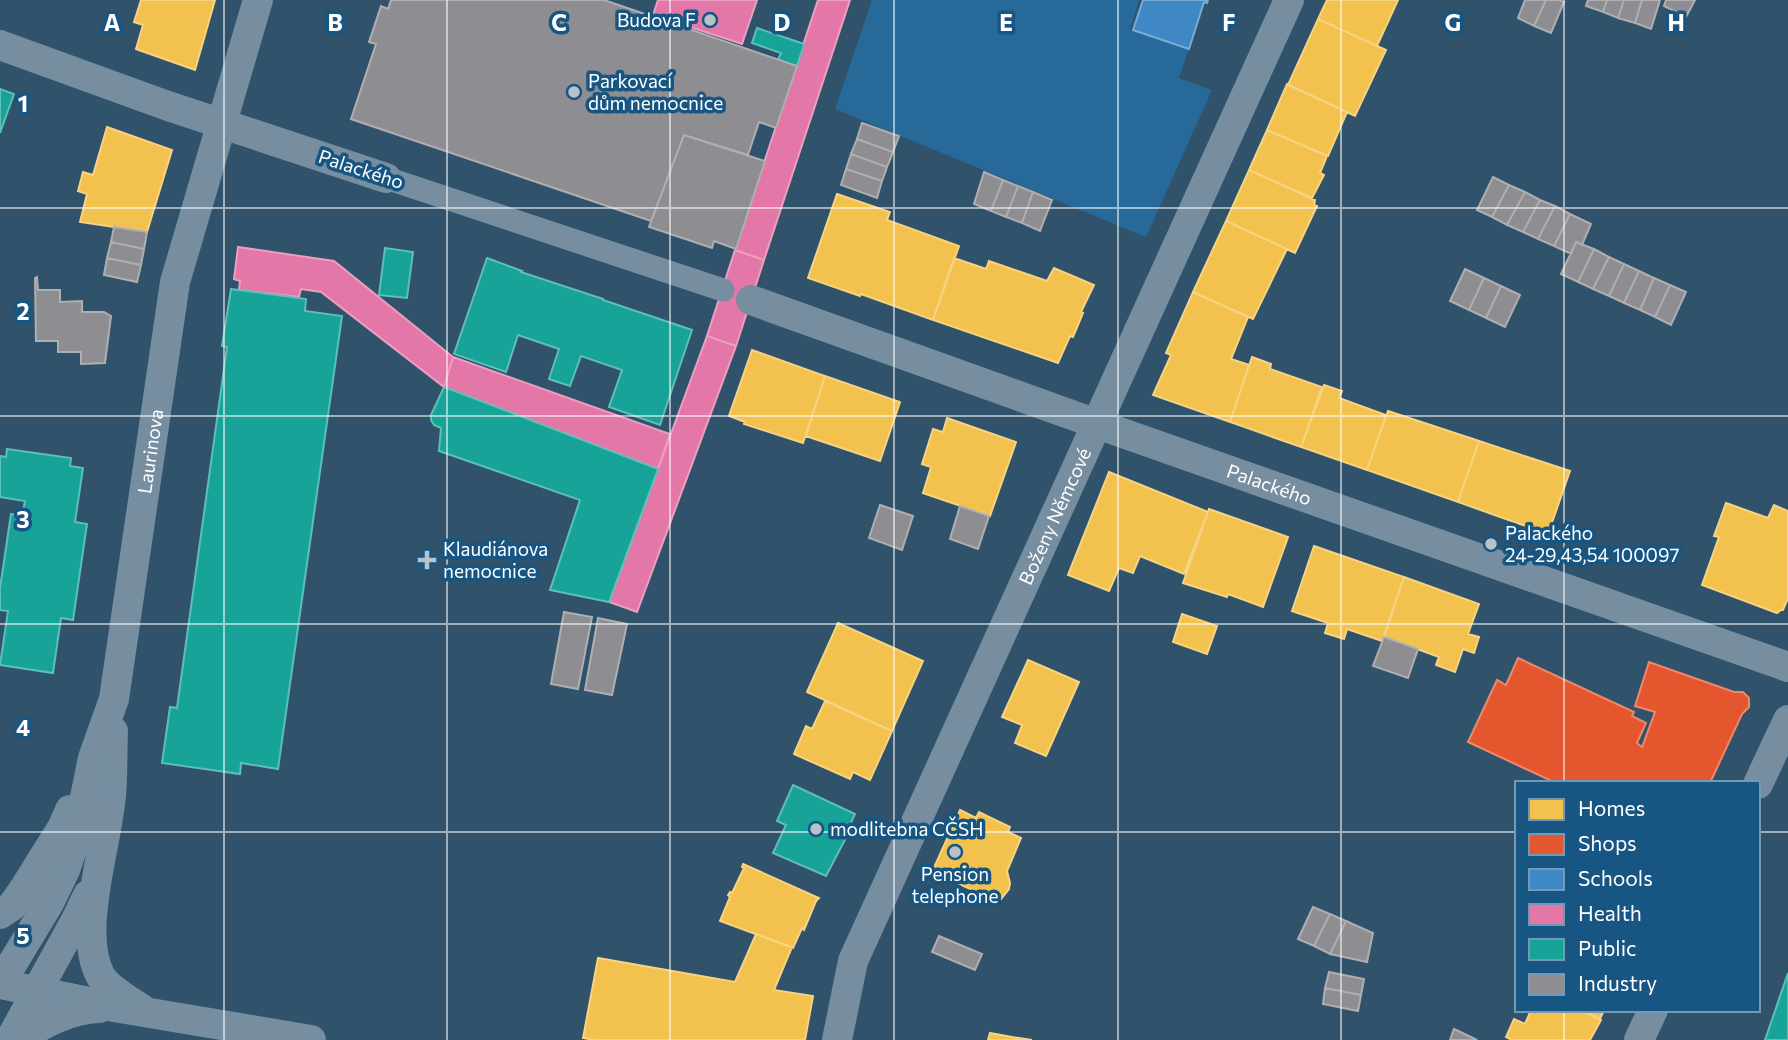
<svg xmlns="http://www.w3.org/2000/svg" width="1788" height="1040" viewBox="0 0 1788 1040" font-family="Commissioner,sans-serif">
  <rect width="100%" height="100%" fill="#30526a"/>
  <!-- green -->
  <path fill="#276a9a" d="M872,0H1139L1130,30L1189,49L1179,78L1212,90L1146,237L835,109Z"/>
  <!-- homes -->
  <path fill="#f2c14e" stroke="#f6d483" stroke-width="2" d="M141,0H215L195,70L136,49L143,25L134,22Z
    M1327,0H1398L1377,46L1318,19Z
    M1318,19L1386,50L1355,116L1288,85Z
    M1287,84L1347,112L1328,156L1267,130Z
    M107,127L172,150L147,232L80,222L87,194L78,191L83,172L93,175Z
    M1267,130L1327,156L1320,173L1324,175L1312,198L1249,170Z
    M1249,170L1315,200L1314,205L1317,206L1295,253L1226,221Z
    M837,194L890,212L887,220L959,246L933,320L861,294L860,296L808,278Z
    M1226,221L1287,249L1253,319L1193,292Z
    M954,258L986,269L989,261L1047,281L1054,268L1094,285L1081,312L1083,313L1073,337L1070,336L1058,363L933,320Z
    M1193,292L1248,317L1231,359L1249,365L1230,422L1153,395L1171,355L1166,353Z
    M752,350L825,376L803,443L744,424L745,422L729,416Z
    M1252,357L1271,364L1270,369L1322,387L1301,447L1230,422Z
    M825,376L900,402L880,461L806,436Z
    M1324,385L1342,391L1339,398L1386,415L1367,470L1301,447Z
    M1388,411L1479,441L1458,502L1367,470Z
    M947,418L1016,442L990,516L923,493L931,467L922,464L933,429L943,432Z
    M1479,441L1570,471L1548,534L1458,502Z
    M1109,472L1208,512L1184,574L1140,556L1133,573L1119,568L1109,591L1068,575Z
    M1726,503L1768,518L1774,505L1788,511V598L1783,610H1781L1777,613L1702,585L1719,537L1714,536Z
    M1209,509L1288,537L1263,607L1228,594L1227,597L1183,583Z
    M1314,546L1404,577L1382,641L1347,629L1344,639L1325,633L1328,623L1292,611Z
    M1404,577L1479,604L1468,634L1479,637L1474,653L1463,649L1455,672L1436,665L1439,657L1384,637Z
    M1182,614L1217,626L1207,654L1173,642Z
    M838,623L923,661L892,731L807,692Z
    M1028,660L1079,682L1046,756L1015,743L1022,725L1002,717Z
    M825,701L892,731L870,780L853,772L850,779L794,754L806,726L812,729Z
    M960,810L976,818L979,812L1010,827L1008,832L1021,838L1007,871L1010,883L1009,889L1001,899L995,900L932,872Z
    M743,864L819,898L816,901L804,930L802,928L793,948L720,921L730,897L728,895L730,892L732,893L744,868L742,867Z
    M756,934L792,947L774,990L813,996L805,1040H594L583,1038L598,958L735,982Z
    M1531,1010H1580L1601,1020L1590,1040H1512L1506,1037L1514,1019L1525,1024Z
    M1581,1010H1604L1600,1019Z
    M990,1033L1012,1037L1032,1040H988Z"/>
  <!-- shops -->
  <path fill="#e4572e" stroke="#ec896d" stroke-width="2" d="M1518,658L1634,712L1632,716L1646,723L1637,743L1642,747L1655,712L1635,706L1649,662L1734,692H1743L1749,698V707L1742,714L1710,783H1556L1468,742L1497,680L1506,685Z"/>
  <!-- schools -->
  <path fill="#3f88c5" stroke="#79acd6" stroke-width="2" d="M1143,0H1208L1207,3L1204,2L1189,49L1133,30Z"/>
  <!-- health -->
  <path fill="#e377a8" stroke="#eba0c2" stroke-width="2" d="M658,0H757L742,44L653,15Z
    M818,0H850L764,260L735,250Z
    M238,247L334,261L453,357L444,387L321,292L301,289L299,297L239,290L240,281L234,279Z
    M735,250L764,260L736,346L707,336Z
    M707,336L736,346L637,612L609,602Z
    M453,357L670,434L658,469L444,387Z"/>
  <!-- public -->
  <path fill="#17a398" stroke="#5dbfb7" stroke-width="2" d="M757,28L804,44L797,66L778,60L781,53L752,43Z
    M0,89L14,94L0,133Z
    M385,248L413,252L407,298L379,295Z
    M487,258L522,271L521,272L603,299V300L692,330L660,425L609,407L622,370L581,356L570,386L549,379L559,349L518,335L506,372L454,354Z
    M231,289L306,299L305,311L342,316L278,769L241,763L240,774L162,763L170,707L177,708L227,347L222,346Z
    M444,387L658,469L609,602L550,590L580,500L439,451L441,428L434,425L431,420V415Z
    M7,449L71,458L70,466L83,468L75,522L87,524L73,620L61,618L53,673L0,665L8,611L0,610V588L11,514L22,516L25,501L0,497V456L6,457Z
    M793,785L855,814L846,834H848L826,876L773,853L786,825L777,821Z
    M1788,973V1040H1765Z"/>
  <!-- industry -->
  <path fill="#8d8d92" stroke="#afafb3" stroke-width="2" d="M391,0H604L797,66L776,128L759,122L748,155L684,135L651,221L351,119L376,44L369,42L381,6L388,9Z
    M1525,0H1546L1534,26L1518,18Z
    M1546,0H1559L1564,2L1551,33L1534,26Z
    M1588,0H1607L1603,12L1586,6Z
    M1607,0H1624L1618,18L1603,12Z
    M1624,0H1642L1635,23L1618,18Z
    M1642,0H1660L1651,29L1635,23Z
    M1666,0H1695L1686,17L1664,6Z
    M862,123L899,136L893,152L857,139Z
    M684,135L765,161L736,249L714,241L712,248L649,227Z
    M857,139L893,152L887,167L851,154Z
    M851,154L887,167L882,181L846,169Z
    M846,169L882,181L877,198L841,185Z
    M984,172L1003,180L991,211L974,204Z
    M1493,177L1509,185L1492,217L1477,210Z
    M1003,180L1018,186L1006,217L991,211Z
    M1509,185L1525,192L1507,225L1492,217Z
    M1018,186L1033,192L1022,223L1006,217Z
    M1033,192L1052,200L1040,231L1022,223Z
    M1525,192L1540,200L1523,232L1507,225Z
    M1540,200L1555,206L1538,239L1523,232Z
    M1555,206L1570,214L1554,246L1538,239Z
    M1570,214L1591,224L1582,245L1576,242L1571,254L1554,246Z
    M114,227L147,232L144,249L111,242Z
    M111,242L144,249L141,265L107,258Z
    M1576,242L1594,249L1578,282L1561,274Z
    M1594,249L1609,257L1593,289L1578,282Z
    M1609,257L1624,264L1609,296L1593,289Z
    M107,258L141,265L137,282L104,275Z
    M1624,264L1639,271L1624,303L1609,296Z
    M1465,269L1484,278L1469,310L1450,301Z
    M1639,271L1654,278L1640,310L1624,303Z
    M37,277L38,290H60V302L82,301V312H104L111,316L105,363L81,364V352H58V341H36L35,278Z
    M1484,278L1501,286L1486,318L1469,310Z
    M1654,278L1670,285L1655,317L1640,310Z
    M1670,285L1686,292L1671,325L1655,317Z
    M1501,286L1520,295L1505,327L1486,318Z
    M880,505L913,516L902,550L869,538Z
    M960,506L989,516L978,549L950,539Z
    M564,612L592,617L578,689L551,684Z
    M598,618L627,624L612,695L585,690Z
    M1384,637L1418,649L1408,678L1373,666Z
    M1313,907L1330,914L1314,946L1298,939Z
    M1330,914L1346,921L1330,954L1314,946Z
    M1346,921L1373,933L1367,962L1330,954Z
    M939,936L982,954L975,970L932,952Z
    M1329,972L1364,979L1361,995L1325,988Z
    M1325,988L1361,995L1358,1011L1323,1004Z
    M1454,1029L1477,1040H1450Z"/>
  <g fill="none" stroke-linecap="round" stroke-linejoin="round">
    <!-- pedestrian -->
    <path stroke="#768ea0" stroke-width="23" d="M386,178L723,290"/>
    <!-- minor -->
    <g stroke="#768ea0" stroke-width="30">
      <path d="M0,45L168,106L386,178"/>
      <path id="s1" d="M751,300L1097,424L1788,667"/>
      <path d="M113,731C112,752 113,774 111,795C107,846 77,930 100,975C107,989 134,1003 146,1012"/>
      <path d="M1758,784L1788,720"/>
      <path d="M0,914L12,906L24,889L62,828L70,810"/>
      <path id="s2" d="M0,984L49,903L65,870L78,832L93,758L114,699L175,282L258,0"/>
      <path d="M0,984L114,1007L311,1040"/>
      <path d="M10,1040L76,920L88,895"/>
      <path d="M20,1040C42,1023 71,1009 99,1008"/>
      <path id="s3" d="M837,1040L853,961L1289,0"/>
      <path d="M1639,1040L1653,1010"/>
    </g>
  </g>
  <!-- grid -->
  <path fill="none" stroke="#fff" stroke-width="2" stroke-opacity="0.55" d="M224,0V1040M447,0V1040M670,0V1040M894,0V1040M1118,0V1040M1341,0V1040M1564,0V783M0,208H1788M0,416H1788M0,624H1788M0,832H1517M1758,832H1788M1564,1010V1040"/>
  <!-- markers -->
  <g fill="#b7c2cb" stroke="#175583" stroke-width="2.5">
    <circle cx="710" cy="20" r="7"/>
    <circle cx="574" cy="92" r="7"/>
    <circle cx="1491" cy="544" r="7"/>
    <path d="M423.5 549.5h7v7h7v7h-7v7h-7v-7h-7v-7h7z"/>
    <circle cx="816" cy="829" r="7"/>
    <circle cx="955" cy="852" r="7"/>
  </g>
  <g text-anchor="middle" stroke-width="7" stroke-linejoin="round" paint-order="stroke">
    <!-- poi labels -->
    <g font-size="19" fill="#fff" stroke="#175583" text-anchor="start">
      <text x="696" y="27" text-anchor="end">Budova F</text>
      <text x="588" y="88">Parkovací<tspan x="588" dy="22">dům nemocnice</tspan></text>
      <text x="1505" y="540">Palackého<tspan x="1505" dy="22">24-29,43,54 100097</tspan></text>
      <text x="443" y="556">Klaudiánova<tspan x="443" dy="22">nemocnice</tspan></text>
      <text x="830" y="836">modlitebna CČSH</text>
      <text x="955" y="881" text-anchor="middle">Pension<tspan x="955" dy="22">telephone</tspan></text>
    </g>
    <!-- street labels -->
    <g font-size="19" fill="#fff" stroke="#175583">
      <text transform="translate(361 169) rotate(18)" y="7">Palackého</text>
      <text dy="7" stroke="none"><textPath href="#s2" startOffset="560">Laurinova</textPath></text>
      <text dy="7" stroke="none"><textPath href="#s1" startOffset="550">Palackého</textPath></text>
      <text dy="7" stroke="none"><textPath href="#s3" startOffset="569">Boženy Němcové</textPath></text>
    </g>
  </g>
  <g font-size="23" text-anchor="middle" font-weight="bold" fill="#fff" stroke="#175583" stroke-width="7" stroke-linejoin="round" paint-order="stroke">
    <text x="112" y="31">A</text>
    <text x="335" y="31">B</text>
    <text x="559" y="31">C</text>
    <text x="782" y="31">D</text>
    <text x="1006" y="31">E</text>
    <text x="1229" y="31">F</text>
    <text x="1453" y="31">G</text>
    <text x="1676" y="31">H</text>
    <text x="23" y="112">1</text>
    <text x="23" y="320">2</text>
    <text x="23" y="528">3</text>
    <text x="23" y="736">4</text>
    <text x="23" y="944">5</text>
  </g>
  <!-- legend -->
  <rect x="1515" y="781" width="245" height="231" fill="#175583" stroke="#7499b5" stroke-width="2"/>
  <rect x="1529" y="799" width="35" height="21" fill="#f2c14e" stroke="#7499b5" stroke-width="2"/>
  <text x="1578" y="816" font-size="21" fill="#ffffff">Homes</text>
  <rect x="1529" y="834" width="35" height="21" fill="#e4572e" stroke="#7499b5" stroke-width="2"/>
  <text x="1578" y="851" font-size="21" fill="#ffffff">Shops</text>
  <rect x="1529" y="869" width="35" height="21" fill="#3f88c5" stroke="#7499b5" stroke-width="2"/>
  <text x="1578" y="886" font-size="21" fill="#ffffff">Schools</text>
  <rect x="1529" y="904" width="35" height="21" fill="#e377a8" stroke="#7499b5" stroke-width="2"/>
  <text x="1578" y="921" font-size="21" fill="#ffffff">Health</text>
  <rect x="1529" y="939" width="35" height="21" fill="#17a398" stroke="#7499b5" stroke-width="2"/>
  <text x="1578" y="956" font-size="21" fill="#ffffff">Public</text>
  <rect x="1529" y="974" width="35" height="21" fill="#8d8d92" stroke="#7499b5" stroke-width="2"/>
  <text x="1578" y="991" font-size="21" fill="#ffffff">Industry</text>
</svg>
